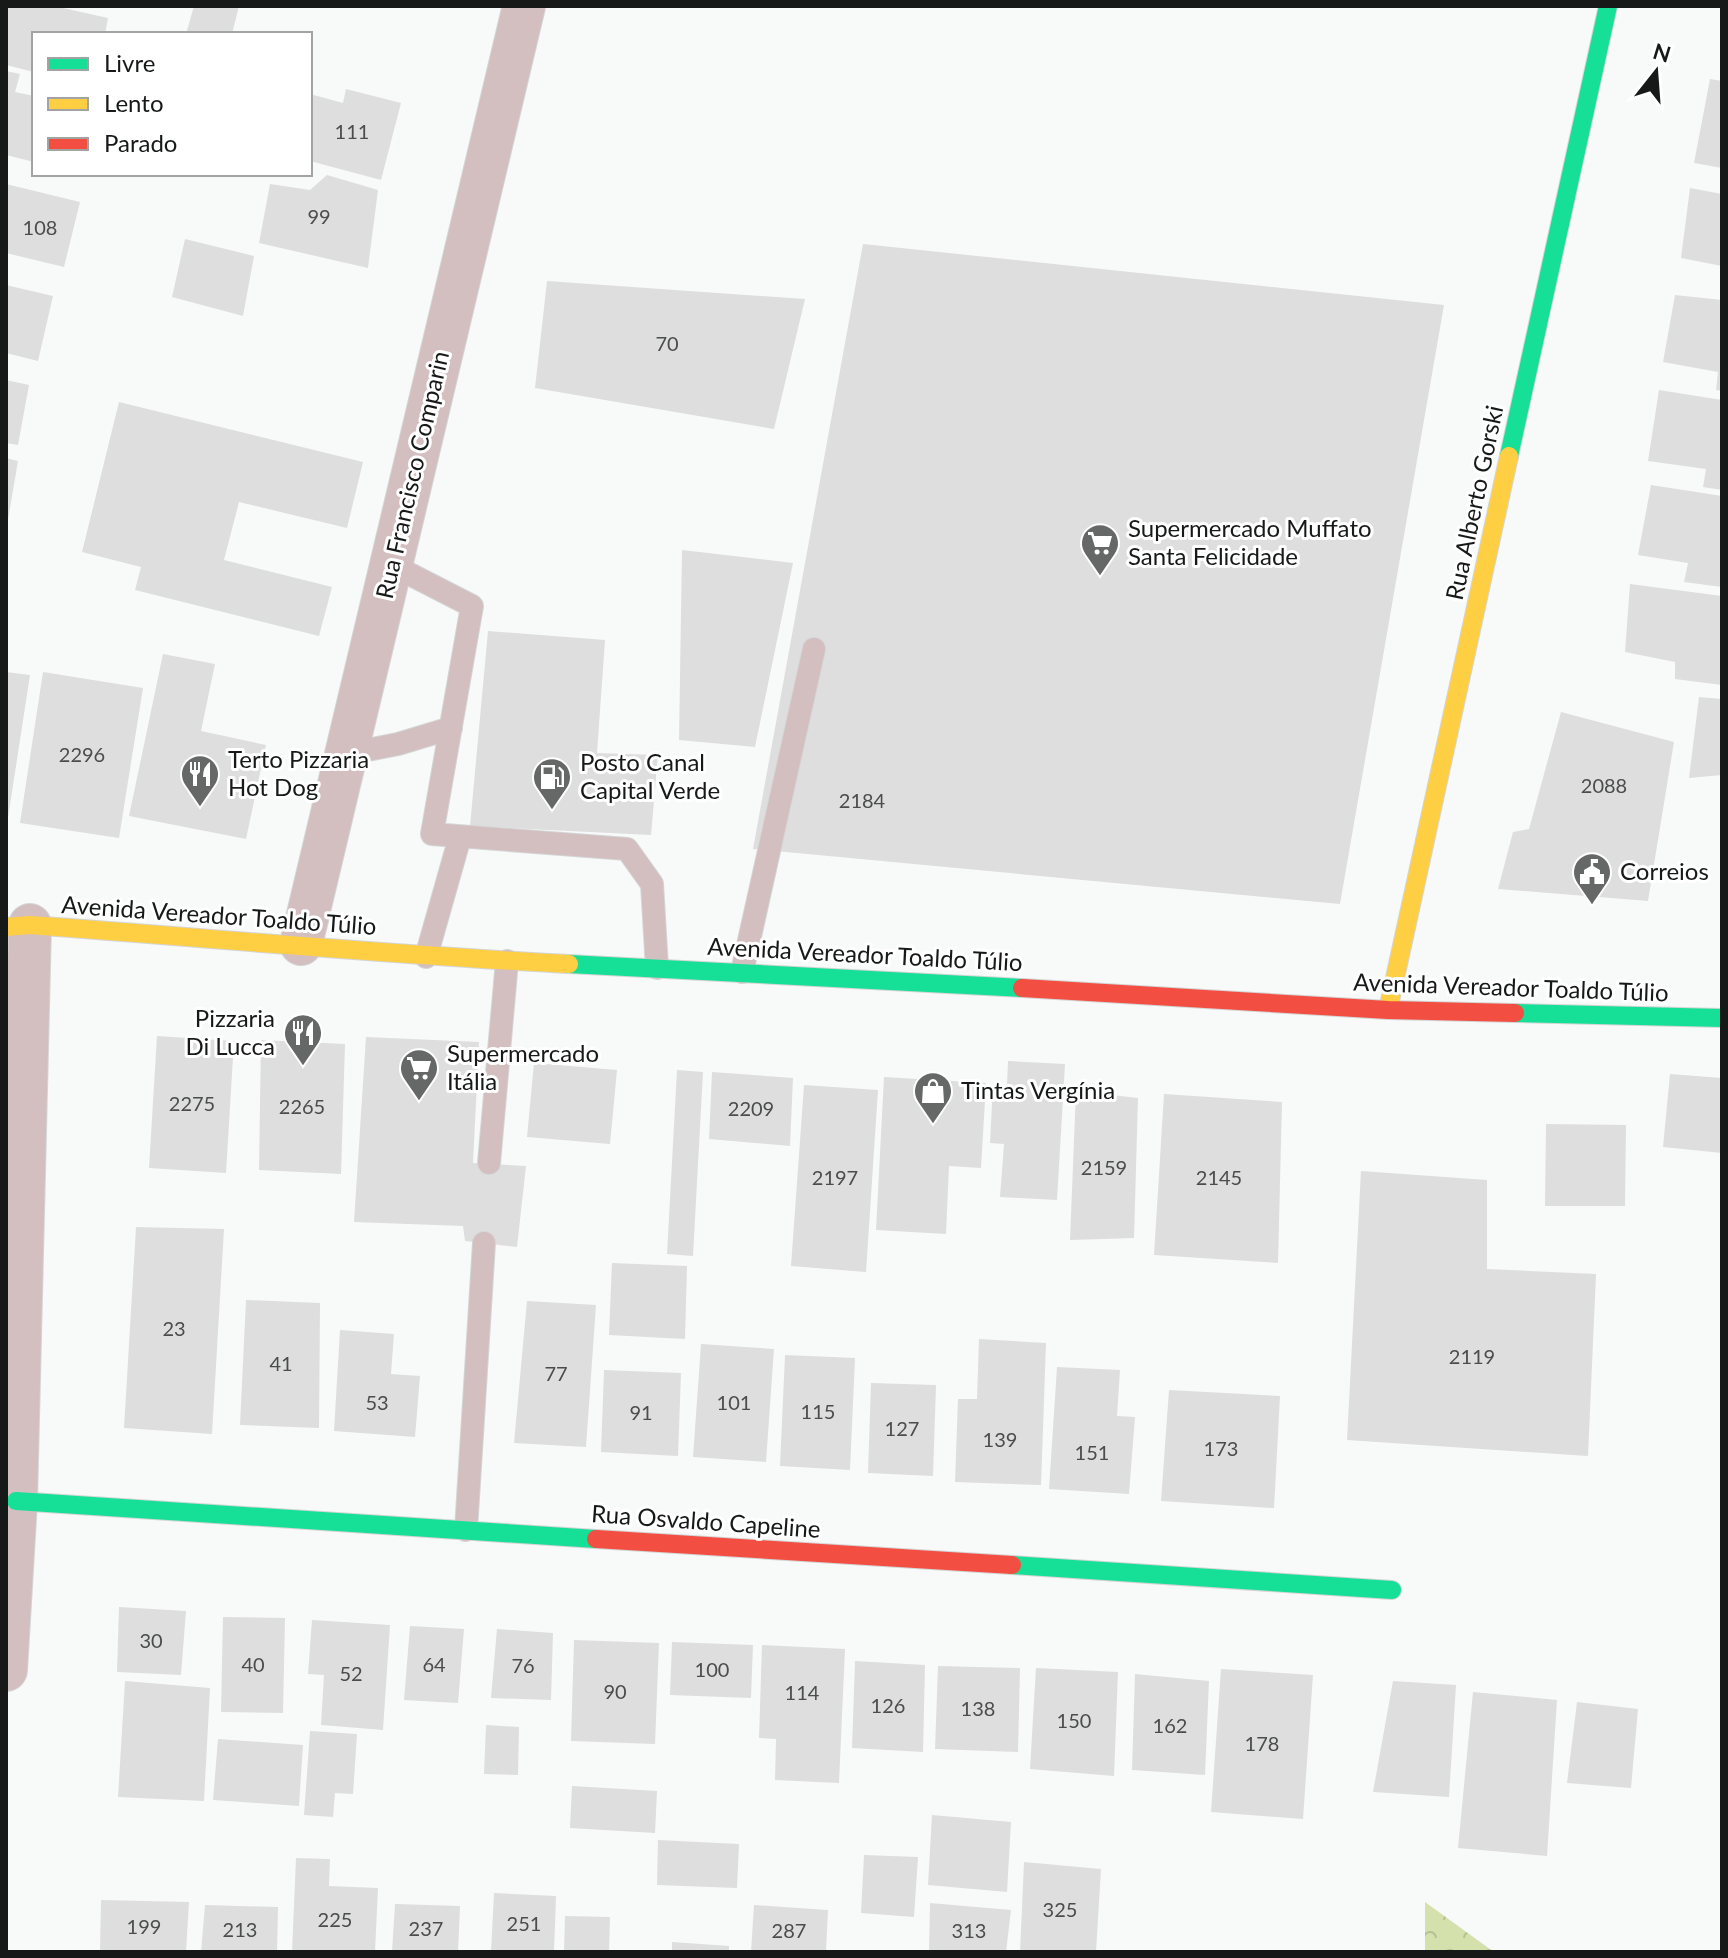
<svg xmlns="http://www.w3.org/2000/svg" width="1728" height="1958" viewBox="0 0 1728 1958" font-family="Lato,sans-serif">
  <defs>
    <pattern id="forest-crowns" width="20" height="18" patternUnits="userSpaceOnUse" patternTransform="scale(2)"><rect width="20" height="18" fill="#d5e1ad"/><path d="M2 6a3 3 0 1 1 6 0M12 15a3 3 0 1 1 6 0" fill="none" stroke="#b6c094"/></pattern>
  </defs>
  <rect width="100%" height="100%" fill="#f8f9f9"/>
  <!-- forest -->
  <path fill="url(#forest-crowns)" d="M1425,1902L1494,1952H1425Z"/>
  <!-- building -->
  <path fill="#dedede" d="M6,6H54L108,18L105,34H34V72L6,65Z
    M194,6H239L232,34H186Z
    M6,71L20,74L15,92L34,96V162L6,155Z
    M1710,79L1722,81V168L1694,163Z
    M346,89L401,103L381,180L310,161V94L343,103Z
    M327,175L378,190L368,268L259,243L270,184L310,190Z
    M6,184L80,202L64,267L6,253Z
    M1690,188L1722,194V266L1681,258Z
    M185,239L254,256L243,316L172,297Z
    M863,244L1444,305L1340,904L753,849Z
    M547,281L805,299L774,429L535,388Z
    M6,285L53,296L38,361L6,353Z
    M1675,295L1722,300V391L1716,390L1718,372L1663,362Z
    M6,380L29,385L18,445L6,443Z
    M1659,390L1722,400V490L1703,487L1706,469L1648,461Z
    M119,402L363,462L347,528L239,502L224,560L332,587L319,636L135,590L141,567L82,552Z
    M6,458L18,461L8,520H6Z
    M1651,485L1722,496V587L1684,582L1688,563L1638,555Z
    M682,550L793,563L755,747L679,740Z
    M1630,584L1722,596V685L1675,679V662L1625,652Z
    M488,631L605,640L597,753L658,755L651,835L470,826Z
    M163,654L215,664L201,731L266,745L246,839L129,816Z
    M6,672L30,675L8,818H6Z
    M43,672L143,688L119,838L20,823Z
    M1699,697L1722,699V775L1689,778Z
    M1561,712L1674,742L1648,901L1498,889L1513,832L1529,829Z
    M157,1036L234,1041L226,1173L149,1168Z
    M366,1037L479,1042L473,1163L526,1166L517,1247L465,1241L463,1226L354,1222Z
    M261,1040L345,1044L341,1174L259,1170Z
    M1008,1061L1065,1064L1057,1200L1000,1197L1004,1144L990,1143L993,1084L1007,1085Z
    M534,1063L617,1070L610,1144L527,1137Z
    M677,1070L703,1072L693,1256L667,1254Z
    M712,1072L793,1078L790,1146L709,1139Z
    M1670,1074L1722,1078V1153L1663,1147Z
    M884,1077L986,1083L981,1168L949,1166L946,1234L876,1230Z
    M804,1085L878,1090L866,1272L791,1266Z
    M1076,1091L1138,1098L1134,1238L1070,1240Z
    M1164,1094L1282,1102L1278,1263L1154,1255Z
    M1546,1124L1626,1125L1625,1206H1545Z
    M1361,1171L1487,1180V1269L1596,1274L1588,1456L1347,1440Z
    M136,1227L224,1229L212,1434L124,1428Z
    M612,1263L687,1266L685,1339L609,1335Z
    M246,1300L320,1303L319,1428L240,1425Z
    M527,1301L596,1305L586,1447L514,1443Z
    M340,1330L394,1334L391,1374L420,1376L415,1437L334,1431Z
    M979,1339L1046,1343L1041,1485L955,1482L958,1399H977Z
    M701,1344L774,1349L766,1462L693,1457Z
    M785,1355L855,1358L850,1470L780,1466Z
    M1057,1367L1120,1370L1117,1416L1135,1417L1129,1494L1049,1489Z
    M604,1370L681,1373L678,1456L601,1452Z
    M871,1383L936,1385L933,1476L868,1473Z
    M1169,1390L1280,1396L1274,1508L1161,1501Z
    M119,1607L186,1611L181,1675L117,1672Z
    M223,1617L285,1618L283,1713L221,1712Z
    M312,1620L390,1625L383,1730L321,1725L324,1675L308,1674Z
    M410,1626L464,1629L458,1703L404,1700Z
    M497,1629L553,1633L551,1700L491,1698Z
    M574,1640L659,1643L655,1744L571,1741Z
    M672,1642L753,1645L751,1698L670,1695Z
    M762,1645L845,1649L839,1783L775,1780L776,1739L759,1738Z
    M855,1661L925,1665L923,1752L852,1748Z
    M938,1666L1020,1668L1018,1752L935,1749Z
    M1036,1668L1118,1672L1114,1776L1030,1769Z
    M1221,1669L1313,1675L1303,1819L1211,1812Z
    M1135,1674L1209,1681L1205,1775L1132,1770Z
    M125,1681L210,1688L204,1801L118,1797Z
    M1393,1681L1456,1685L1449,1797L1373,1792Z
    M1473,1692L1557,1700L1547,1856L1458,1848Z
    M1577,1702L1638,1709L1631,1788L1567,1783Z
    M486,1725L519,1727L518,1775L484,1774Z
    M310,1731L357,1734L353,1794L335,1793L333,1817L304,1815Z
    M218,1739L303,1745L299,1806L213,1800Z
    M572,1786L657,1791L655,1833L570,1828Z
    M932,1815L1011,1822L1007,1892L928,1885Z
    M658,1840L739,1844L737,1888L657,1885Z
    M864,1855L918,1857L914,1917L861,1913Z
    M296,1858L330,1859L329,1886L378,1888L375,1952H292Z
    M1024,1862L1101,1869L1096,1952H1020Z
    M494,1893L556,1896L554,1952H491Z
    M101,1900L189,1902L186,1952H100Z
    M930,1903L1011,1910L1006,1952H929Z
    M395,1904L460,1906L458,1952H392Z
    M205,1905L278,1907L277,1952H201Z
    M754,1905L828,1910L826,1952H751Z
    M565,1916L610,1917L609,1952H564Z
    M672,1942L729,1946V1952H672Z"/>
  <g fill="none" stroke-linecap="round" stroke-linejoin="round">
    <defs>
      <path id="lane" d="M392,565L472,606L432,834L627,849L652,884L657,968
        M347,754L398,744L451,728
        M426,957L460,837
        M742,972L814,649
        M489,1163L507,961
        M466,1530L484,1243"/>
      <path id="street" d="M301,944L524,6
        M6,1670L16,1501L30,925"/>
      <path id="fast" d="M1509,456L1608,6
        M569,964L1022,988
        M1515,1013L1722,1018
        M16,1501L596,1539
        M1012,1565L1392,1590"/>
      <path id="slow" d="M6,927L30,925C210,938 389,955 569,964
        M1388,1010L1509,456"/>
      <path id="jam" d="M1022,988L1388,1010L1515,1013
        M596,1539L1012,1565"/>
    </defs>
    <!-- lane casing -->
    <use href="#lane" stroke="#d4d5d5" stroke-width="24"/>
    <!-- street casing -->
    <use href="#street" stroke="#d4d5d5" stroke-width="44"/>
    <!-- fast casing -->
    <use href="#fast" stroke="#d4d5d5" stroke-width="20"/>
    <!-- slow casing -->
    <use href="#slow" stroke="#d4d5d5" stroke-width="20"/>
    <!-- jam casing -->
    <use href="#jam" stroke="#d4d5d5" stroke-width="20"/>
    <!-- lane -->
    <use href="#lane" stroke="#d3bec0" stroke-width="22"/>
    <!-- street -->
    <use href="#street" stroke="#d3bec0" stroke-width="42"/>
    <!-- fast -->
    <use href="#fast" stroke="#16e098" stroke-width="18"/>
    <!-- slow -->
    <use href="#slow" stroke="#ffcf43" stroke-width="18"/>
    <!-- jam -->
    <use href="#jam" stroke="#f24e42" stroke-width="18"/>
  </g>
  <!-- icons -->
  <defs>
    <symbol id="supermarket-pin" viewBox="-11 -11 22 30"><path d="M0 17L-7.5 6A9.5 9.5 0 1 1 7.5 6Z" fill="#666767" stroke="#fff"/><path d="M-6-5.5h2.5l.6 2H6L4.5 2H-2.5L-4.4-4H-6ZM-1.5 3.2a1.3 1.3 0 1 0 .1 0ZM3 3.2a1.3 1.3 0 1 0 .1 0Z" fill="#fff"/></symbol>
    <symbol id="restaurant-pin" viewBox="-11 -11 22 30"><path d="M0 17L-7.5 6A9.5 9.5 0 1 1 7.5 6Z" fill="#666767" stroke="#fff"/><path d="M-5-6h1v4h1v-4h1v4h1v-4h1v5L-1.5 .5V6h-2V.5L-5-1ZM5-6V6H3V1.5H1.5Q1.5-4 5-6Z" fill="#fff"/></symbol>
    <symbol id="fuel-pin" viewBox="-11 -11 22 30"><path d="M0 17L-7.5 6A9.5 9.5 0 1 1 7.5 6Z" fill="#666767" stroke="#fff"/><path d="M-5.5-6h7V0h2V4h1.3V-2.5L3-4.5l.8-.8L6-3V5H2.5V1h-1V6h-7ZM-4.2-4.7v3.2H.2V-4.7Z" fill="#fff"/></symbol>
    <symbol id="civic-pin" viewBox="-11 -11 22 30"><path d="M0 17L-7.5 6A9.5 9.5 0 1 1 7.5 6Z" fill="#666767" stroke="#fff"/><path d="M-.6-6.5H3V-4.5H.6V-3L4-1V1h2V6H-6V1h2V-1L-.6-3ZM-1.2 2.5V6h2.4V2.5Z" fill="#fff"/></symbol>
    <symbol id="shop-pin" viewBox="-11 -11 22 30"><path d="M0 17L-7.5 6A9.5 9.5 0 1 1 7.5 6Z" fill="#666767" stroke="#fff"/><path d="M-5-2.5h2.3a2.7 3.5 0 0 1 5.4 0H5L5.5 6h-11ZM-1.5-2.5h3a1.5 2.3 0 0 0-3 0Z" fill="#fff"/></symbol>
  </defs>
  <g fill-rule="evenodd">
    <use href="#supermarket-pin" x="1078" y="521" width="44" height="60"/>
    <use href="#restaurant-pin" x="178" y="752" width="44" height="60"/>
    <use href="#fuel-pin" x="530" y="755" width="44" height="60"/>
    <use href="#civic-pin" x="1570" y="850" width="44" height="60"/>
    <use href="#restaurant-pin" x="281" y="1011" width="44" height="60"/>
    <use href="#supermarket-pin" x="397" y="1046" width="44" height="60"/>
    <use href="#shop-pin" x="911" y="1069" width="44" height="60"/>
  </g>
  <g text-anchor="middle" stroke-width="6" stroke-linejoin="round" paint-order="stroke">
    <!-- number labels -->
    <g font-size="20" fill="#4b4c4c">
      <text x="352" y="139">111</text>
      <text x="319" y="224">99</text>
      <text x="40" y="235">108</text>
      <text x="667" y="351">70</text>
      <text x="82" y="762">2296</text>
      <text x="1604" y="793">2088</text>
      <text x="862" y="808">2184</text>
      <text x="192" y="1111">2275</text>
      <text x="302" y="1114">2265</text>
      <text x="751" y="1116">2209</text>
      <text x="1104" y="1175">2159</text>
      <text x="835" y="1185">2197</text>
      <text x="1219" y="1185">2145</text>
      <text x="174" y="1336">23</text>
      <text x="1472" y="1364">2119</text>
      <text x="281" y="1371">41</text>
      <text x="556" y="1381">77</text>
      <text x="377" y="1410">53</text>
      <text x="734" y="1410">101</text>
      <text x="818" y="1419">115</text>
      <text x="641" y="1420">91</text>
      <text x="902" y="1436">127</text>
      <text x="1000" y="1447">139</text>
      <text x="1221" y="1456">173</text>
      <text x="1092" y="1460">151</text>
      <text x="151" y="1648">30</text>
      <text x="253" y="1672">40</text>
      <text x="434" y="1672">64</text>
      <text x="523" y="1673">76</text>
      <text x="712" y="1677">100</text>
      <text x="351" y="1681">52</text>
      <text x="615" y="1699">90</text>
      <text x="802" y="1700">114</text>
      <text x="888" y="1713">126</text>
      <text x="978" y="1716">138</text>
      <text x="1074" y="1728">150</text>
      <text x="1170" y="1733">162</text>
      <text x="1262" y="1751">178</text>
      <text x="1060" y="1917">325</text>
      <text x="335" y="1927">225</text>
      <text x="524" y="1931">251</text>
      <text x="144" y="1934">199</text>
      <text x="426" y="1936">237</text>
      <text x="240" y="1937">213</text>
      <text x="789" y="1938">287</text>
      <text x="969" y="1938">313</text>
    </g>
    <!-- street labels -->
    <g font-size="24" fill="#171818" stroke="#fff">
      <text transform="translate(413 475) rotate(-77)" y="8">Rua Francisco Comparin</text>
      <text transform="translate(1475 503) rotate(-78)" y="8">Rua Alberto Gorski</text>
      <text transform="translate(219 916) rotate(4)" y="8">Avenida Vereador Toaldo Túlio</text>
      <text transform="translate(865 955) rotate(3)" y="8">Avenida Vereador Toaldo Túlio</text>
      <text transform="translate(1511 988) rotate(2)" y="8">Avenida Vereador Toaldo Túlio</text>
      <text transform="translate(706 1522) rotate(4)" y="8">Rua Osvaldo Capeline</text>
    </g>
    <!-- poi labels -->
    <g font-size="24" fill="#171818" stroke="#fff" text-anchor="start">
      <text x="1128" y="537">Supermercado Muffato<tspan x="1128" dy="28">Santa Felicidade</tspan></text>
      <text x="228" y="768">Terto Pizzaria<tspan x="228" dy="28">Hot Dog</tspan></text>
      <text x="580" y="771">Posto Canal<tspan x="580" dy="28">Capital Verde</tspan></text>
      <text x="1620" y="880">Correios</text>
      <text x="275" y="1027" text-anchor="end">Pizzaria<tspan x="275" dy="28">Di Lucca</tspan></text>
      <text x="447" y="1062">Supermercado<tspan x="447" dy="28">Itália</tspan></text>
      <text x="961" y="1099">Tintas Vergínia</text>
    </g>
  </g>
  <!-- border -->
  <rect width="1728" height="1958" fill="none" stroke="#171818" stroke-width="16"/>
  <!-- legend -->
  <rect x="32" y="32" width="280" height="144" fill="#ffffff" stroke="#a2a3a3" stroke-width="2"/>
  <rect x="48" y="58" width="40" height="12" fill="#16e098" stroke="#a2a3a3" stroke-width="2"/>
  <text x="104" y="72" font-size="24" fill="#171818">Livre</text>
  <rect x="48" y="98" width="40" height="12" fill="#ffcf43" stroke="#a2a3a3" stroke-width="2"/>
  <text x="104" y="112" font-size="24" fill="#171818">Lento</text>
  <rect x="48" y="138" width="40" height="12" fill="#f24e42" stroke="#a2a3a3" stroke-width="2"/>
  <text x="104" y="152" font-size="24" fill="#171818">Parado</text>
  <!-- north arrow -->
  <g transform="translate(1656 72) rotate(17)" stroke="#ffffff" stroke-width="6" paint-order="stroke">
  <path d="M0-6L14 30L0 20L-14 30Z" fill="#171818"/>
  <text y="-12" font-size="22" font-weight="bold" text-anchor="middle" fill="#171818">N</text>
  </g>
</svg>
